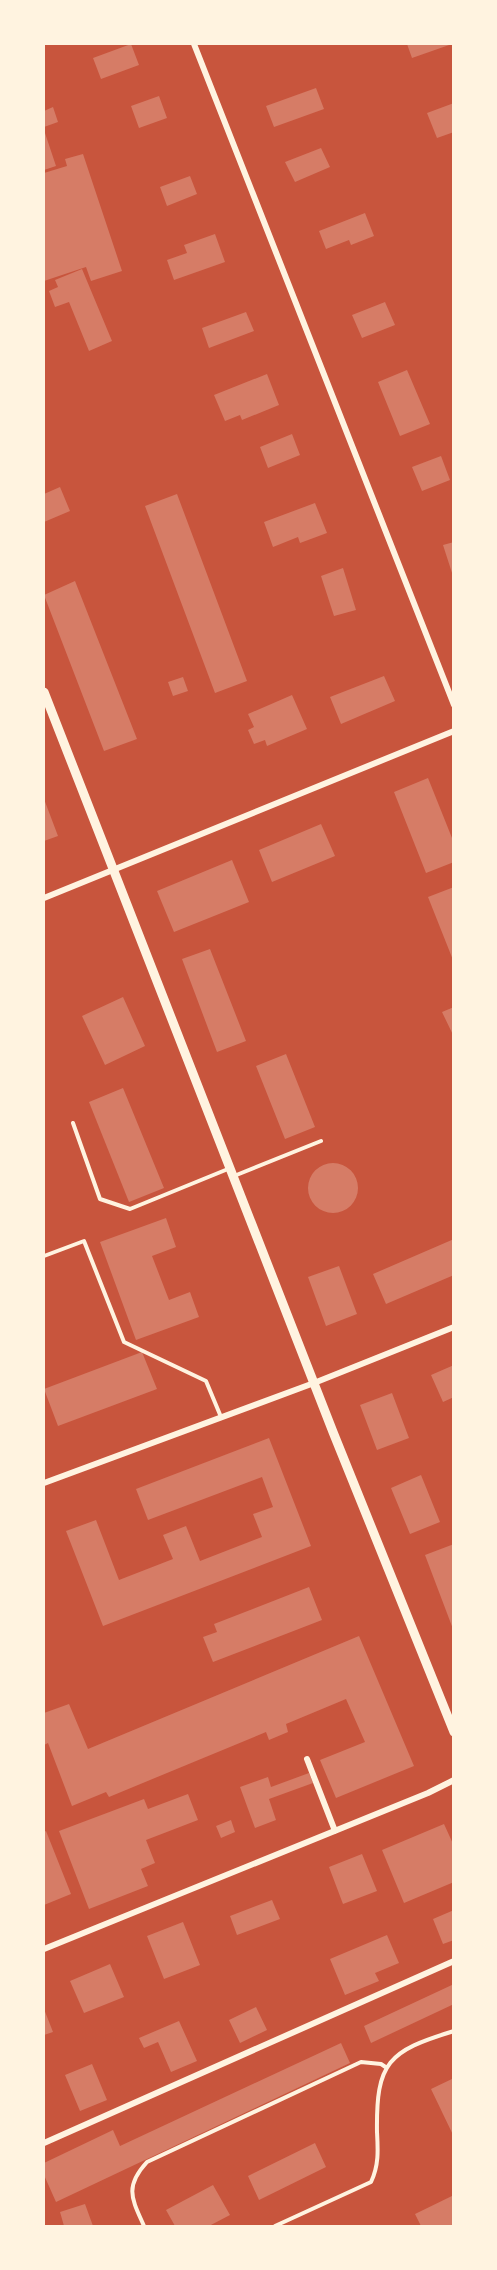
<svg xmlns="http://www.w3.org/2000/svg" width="497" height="2270" viewBox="0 0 497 2270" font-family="Manrope,sans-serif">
  <rect width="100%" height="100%" fill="#c8553d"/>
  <!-- building -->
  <path fill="#d67c66" d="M131,44L139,65L101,79L93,58Z
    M407,44H452L412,58Z
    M316,88L324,109L274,127L266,106Z
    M159,96L167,118L139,128L131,106Z
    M454,103V132L437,138L427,113Z
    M53,107L58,122L44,127V111Z
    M44,130L56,166L44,170Z
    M321,148L330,167L295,182L285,162Z
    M83,154L122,271L91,281L86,267L44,281V173L67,166L65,159Z
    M190,176L197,194L167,206L160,187Z
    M365,213L374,236L351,245L349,240L326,249L319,231Z
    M215,234L225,262L174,280L167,260L187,253L184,245Z
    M82,269L112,341L89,351L69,302L55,307L49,291L58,287L55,280Z
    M385,302L395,325L362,338L352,315Z
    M246,312L254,331L209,348L202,328Z
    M407,370L430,424L400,436L378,382Z
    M267,374L279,405L242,420L240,415L225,421L214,395Z
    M292,434L300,455L268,468L260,447Z
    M441,456L450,480L422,491L412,467Z
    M60,487L70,511L44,522V494Z
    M177,494L247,681L215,693L145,506Z
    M315,503L327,533L300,543L298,537L273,547L264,522Z
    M454,542V576H453L443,545Z
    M343,568L356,610L334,616L321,576Z
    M75,581L137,739L104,751L44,595Z
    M384,676L395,701L341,724L330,697Z
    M183,677L188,691L173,696L168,682Z
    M292,695L307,729L267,746L265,740L254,744L248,730L254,727L248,714Z
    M428,778L454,843V862L426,873L394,792Z
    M44,799L58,836L44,841Z
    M321,824L335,856L272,882L259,850Z
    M232,860L249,902L174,932L157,891Z
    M454,887V960H453L428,897Z
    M210,949L246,1041L217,1052L182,959Z
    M123,997L145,1046L105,1065L82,1016Z
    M454,1007V1037L442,1012Z
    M286,1054L315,1127L285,1139L256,1066Z
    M123,1088L164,1188L129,1202L89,1102Z
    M308 1188a25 25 0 1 1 50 0a25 25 0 1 1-50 0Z
    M166,1218L176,1247L152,1256L169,1300L190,1292L199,1317L136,1340L100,1242Z
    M454,1239V1275L386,1304L373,1274Z
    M339,1266L357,1314L326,1326L308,1277Z
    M142,1352L157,1389L58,1426L44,1389Z
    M454,1365V1397L443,1402L431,1375Z
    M392,1393L409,1438L377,1450L360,1405Z
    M269,1438L311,1546L103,1626L66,1531L96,1520L119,1580L173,1559L163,1535L186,1526L200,1561L262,1537L253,1514L273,1507L262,1477L148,1520L136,1489Z
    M421,1475L440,1522L410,1534L391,1488Z
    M454,1544V1629H453L425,1555Z
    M309,1587L322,1620L213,1662L203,1637L217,1632L214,1624Z
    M359,1636L414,1766L336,1798L320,1760L365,1742L346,1699L286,1724L288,1732L269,1740L266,1732L109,1797L106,1792L72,1806L48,1743L44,1745V1713L69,1704L88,1749Z
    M309,1773L313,1783L269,1799L276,1820L255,1828L240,1787L268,1777L271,1787Z
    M188,1794L198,1820L146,1840L155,1863L141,1869L148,1886L89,1909L59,1831L144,1799L148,1809Z
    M231,1820L235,1832L221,1838L216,1826Z
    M444,1824L454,1846V1882L404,1903L382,1850Z
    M46,1831L71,1894L44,1905V1832Z
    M362,1854L377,1891L343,1904L329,1867Z
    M272,1900L280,1919L237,1935L230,1916Z
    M454,1910V1940L443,1944L433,1919Z
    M183,1922L200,1965L164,1979L147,1936Z
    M387,1935L399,1963L375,1973L379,1981L345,1995L330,1959Z
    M110,1964L124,1997L84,2013L70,1981Z
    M454,1984V2004L371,2043L364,2026Z
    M256,2007L267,2030L240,2043L229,2020Z
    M44,2009L53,2032L44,2035Z
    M179,2021L197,2061L171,2072L158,2042L144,2048L139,2038Z
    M341,2043L350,2063L56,2202L44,2175V2163L113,2130L120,2146Z
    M92,2064L107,2100L80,2111L65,2075Z
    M454,2078V2137L431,2089Z
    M315,2143L326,2167L259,2200L248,2176Z
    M213,2185L230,2215L209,2226H175L166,2210Z
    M454,2195V2226H421L415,2214Z
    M85,2204L93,2226H64L60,2212Z"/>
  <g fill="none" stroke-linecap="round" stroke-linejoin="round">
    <!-- service -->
    <path stroke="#fff3e0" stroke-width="4" d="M73,1123L100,1199L130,1209L228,1169
      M234,1176L321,1141
      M44,1256L84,1241L124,1342L206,1381L221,1417
      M144,2226C132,2199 124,2187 147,2162L361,2062L381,2064L387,2068
      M275,2226L371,2182C379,2165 378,2150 377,2132C376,2062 388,2051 454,2031"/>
    <!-- minor -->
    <path stroke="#fff3e0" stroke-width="6" d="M194,44L454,705
      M44,898L454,731
      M44,1483L314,1383L454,1327
      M307,1759L335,1831
      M44,1949L428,1793L454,1780
      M44,2143L454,1961"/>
    <!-- tertiary -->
    <path stroke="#fff3e0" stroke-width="9" d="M44,692L333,1432L454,1732"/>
  </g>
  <!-- border -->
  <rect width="497" height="2270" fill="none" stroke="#fff3e0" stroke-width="90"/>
</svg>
